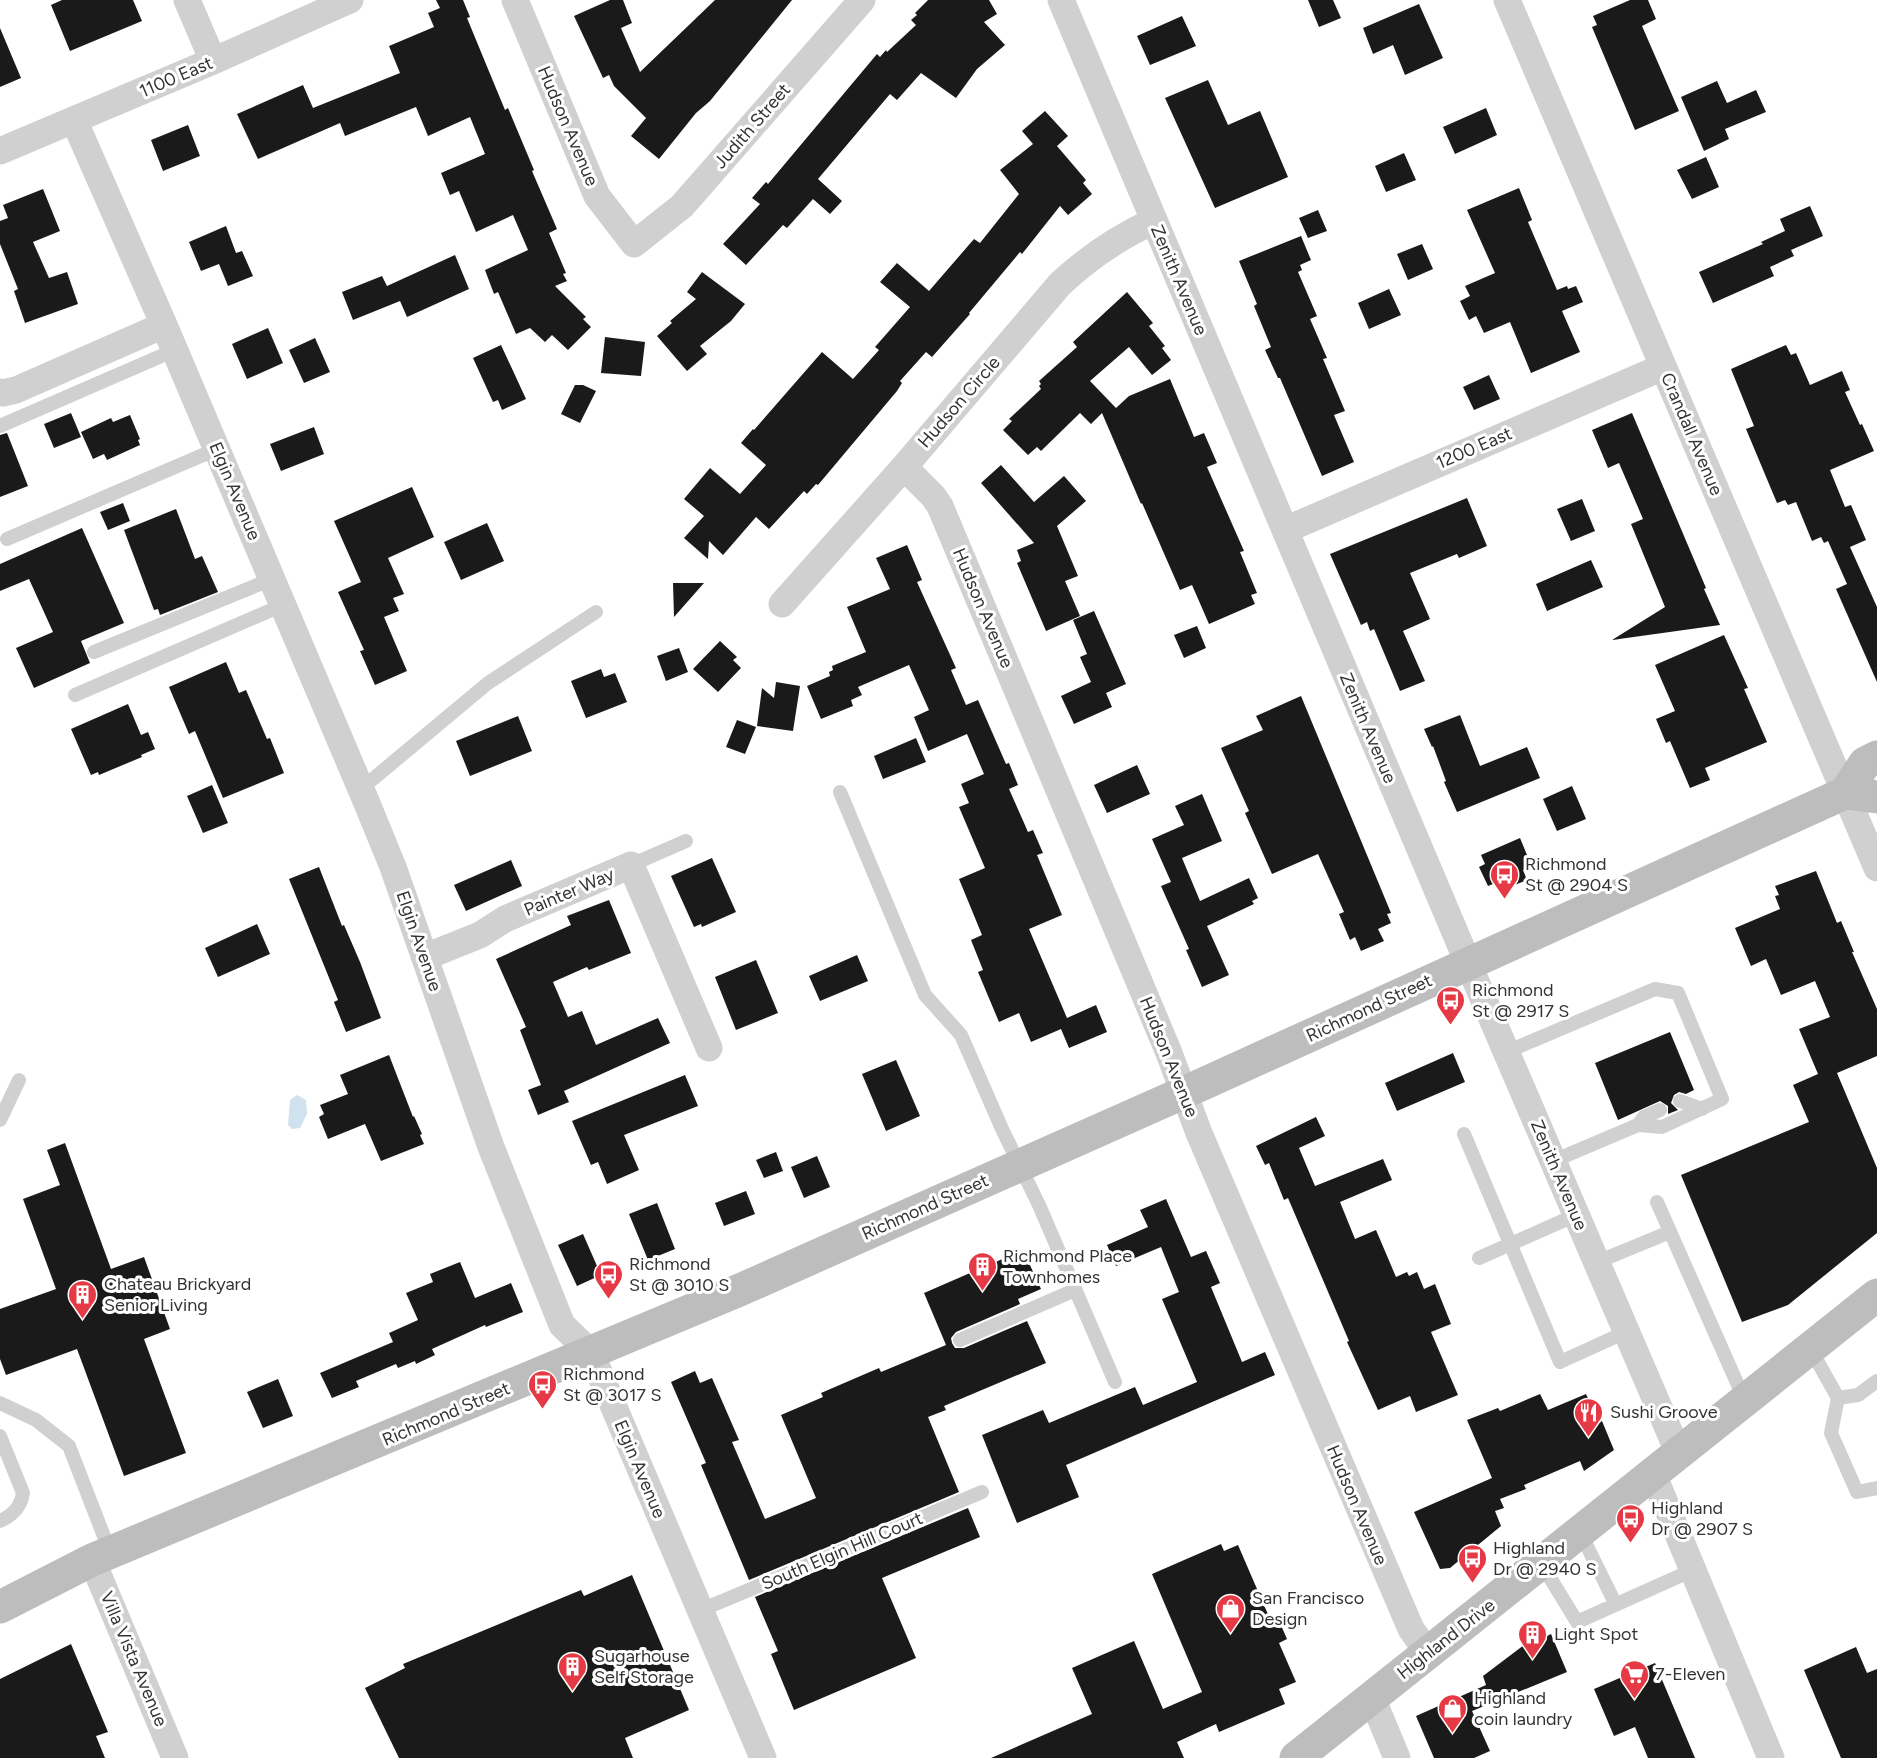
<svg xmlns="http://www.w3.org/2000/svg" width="1877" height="1758" viewBox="0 0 1877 1758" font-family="Figtree,sans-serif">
  <rect width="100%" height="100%" fill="#fff"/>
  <!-- water -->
  <path fill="#cfe2ee" d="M297,1095L306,1100L307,1114L300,1128L292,1129L288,1125L290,1100Z"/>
  <!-- building -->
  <path fill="#1a1a1a" d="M62,0H133L142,21L70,51L51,5Z
    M436,0H463L470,17L467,18L488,69L505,110L508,108L534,170L532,171L557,229L549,233L566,273L563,274L567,281L555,286L586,317L583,319L591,327L568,350L552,335L545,342L530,328L516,334L498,292L494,294L485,270L528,250L513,215L476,232L459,191L450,195L441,173L485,154L470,117L428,136L416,107L345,136L340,123L258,159L237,114L303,85L313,108L400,73L389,46L434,27L428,13L440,8Z
    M610,0H623L632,23L621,28L640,72L715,0H792L710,101L696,113L659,159L631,136L646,118L614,86L609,75L603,78L574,16Z
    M928,0H989L997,14L984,22L1005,45L977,69L956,98L921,73L897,100L890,94L818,179L842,201L830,214L813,199L787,228L783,225L746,265L723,244L760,204L752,198L766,182L768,184L877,54L880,57L886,50L887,52L916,25L911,20L917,15L915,13Z
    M1308,0H1333L1341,18L1319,27Z
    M1630,0H1648L1656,19L1642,26L1679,111L1635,130L1592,27L1597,25L1593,16Z
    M1419,4L1443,58L1405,75L1393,45L1373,54L1363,28Z
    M1182,16L1196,46L1150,65L1137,36Z
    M0,28L21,78L0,87Z
    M1208,80L1228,125L1260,111L1288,177L1215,208L1165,98Z
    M1717,81L1727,103L1756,90L1766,112L1725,129L1729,139L1704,151L1681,97Z
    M1486,108L1497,135L1455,154L1443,127Z
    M1045,111L1068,136L1057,146L1086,180L1083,183L1092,194L1068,215L1060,206L1022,254L1020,252L969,313L970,314L932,357L926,352L900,381L902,383L897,391L818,485L816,484L807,494L804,491L769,529L756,517L723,555L709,541L708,559L684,538L704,516L684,499L710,468L740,494L766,465L741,443L753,429L754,430L822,352L853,379L879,350L875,347L910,307L880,282L897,263L929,291L974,239L980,243L1019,194L1000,170L1033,144L1022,131Z
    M188,125L200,156L163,171L151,140Z
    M1404,153L1416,180L1386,192L1375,166Z
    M1706,157L1719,187L1692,199L1677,170Z
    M1519,188L1532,220L1528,222L1557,290L1567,286L1568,289L1576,286L1583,302L1562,311L1580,352L1531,373L1510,322L1484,333L1476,316L1469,320L1460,301L1470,296L1465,286L1495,273L1467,210Z
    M43,189L60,231L33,242L49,278L67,272L78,304L25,323L14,291L18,289L0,244V221L8,218L3,205Z
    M1810,206L1823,236L1791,250L1794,256L1770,267L1774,276L1713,303L1699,272L1763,244L1761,242L1785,231L1780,219Z
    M1318,210L1327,231L1308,238L1299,218Z
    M226,226L236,253L242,251L253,276L228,286L219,264L201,271L189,242Z
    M1301,236L1311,260L1300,265L1302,270L1298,272L1317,316L1310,319L1327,358L1323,359L1345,411L1334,415L1354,462L1322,476L1280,378H1278L1265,350L1271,347L1254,306L1257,304L1239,261Z
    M1422,244L1433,269L1408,280L1397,254Z
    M455,255L469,289L407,317L400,301L353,320L342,292L382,276L387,286Z
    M702,272L745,304L731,321L700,346L707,354L687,371L657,336L672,323L670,321L696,299L687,292Z
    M1389,289L1401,315L1369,329L1358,303Z
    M1127,292L1153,323L1149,326L1165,346L1162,348L1171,360L1152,375L1129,347L1090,381L1116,408L1129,396L1170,379L1194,437L1204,433L1217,463L1207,467L1244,551L1240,552L1257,593L1251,595L1255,604L1209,624L1192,585L1180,590L1142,503L1141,504L1102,413L1091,424L1080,413L1041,451L1037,447L1028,455L1003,430L1012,421L1009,419L1041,389L1039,386L1041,384L1039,381L1077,347L1073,342Z
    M268,328L283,363L247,379L232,344Z
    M605,337L645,342L641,376L601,373Z
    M315,338L330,372L304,383L289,350Z
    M501,345L526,399L502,410L498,400L493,402L473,358Z
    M1786,345L1791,355L1796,353L1810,385L1842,371L1850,390L1845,392L1860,425L1862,424L1874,451L1830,470L1845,507L1851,505L1866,540L1850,547L1877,607V682L1836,589L1847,584L1828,541L1824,543L1821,537L1812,541L1796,502L1788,505L1785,500L1777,503L1746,429L1754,426L1731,369Z
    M1489,375L1500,399L1474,410L1463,387Z
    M575,385H583L596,391L580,423L561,414Z
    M71,413L81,437L54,448L44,424Z
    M1632,413L1706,588L1704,589L1720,625L1612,640L1665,607L1631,524L1643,519L1619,463L1608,468L1592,430Z
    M130,415L140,439L138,440L140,445L107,460L104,454L93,459L81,432L111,418L113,422Z
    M314,427L324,454L281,471L270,444Z
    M7,433L28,486L0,497V435Z
    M1001,465L1034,502L1064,476L1086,501L1057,526L1078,576L1065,581L1080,616L1046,631L1017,563L1021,561L1017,550L1034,543L981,483Z
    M412,487L434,537L388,558L404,594L393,598L399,611L384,617L407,671L375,685L360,651L364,650L338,592L361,582L334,521Z
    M1467,498L1487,546L1459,558L1457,554L1410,573L1430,619L1403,631L1425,681L1400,691L1374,629L1370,631L1367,622L1361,625L1330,554Z
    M1582,499L1595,531L1571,541L1557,509Z
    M123,503L130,521L108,530L100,512Z
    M176,509L195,559L202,556L218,592L160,615L158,609L154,610L124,530Z
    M487,523L504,561L461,580L444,542Z
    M82,528L124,623L81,641L90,663L34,688L16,648L53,632L29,579L0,591V564Z
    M907,545L922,580L917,582L956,668L951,670L966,705L978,700L1006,764L1009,763L1018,785L1009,789L1028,832L1033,830L1043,853L1037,855L1062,915L1029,929L1067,1018L1096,1005L1107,1032L1069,1048L1061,1029L1031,1042L1019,1013L999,1022L978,972L983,970L971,940L982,935L959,879L985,868L959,807L969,803L961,784L984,774L967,734L928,751L914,717L929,710L909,665L858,687L862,695L851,700L853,706L821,719L807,686L830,676L829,672L833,670L832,666L866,652L847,607L890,589L876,558Z
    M1591,560L1603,587L1547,611L1536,584Z
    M673,583H704L674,617Z
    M1094,611L1126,684L1106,693L1112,707L1074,724L1061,696L1091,682L1080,657L1087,654L1073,620Z
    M1197,626L1206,648L1184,658L1174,635Z
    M1724,635L1748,688L1744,689L1767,742L1705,768L1710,780L1690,788L1670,741L1666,743L1656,719L1675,711L1655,665Z
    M720,641L737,657L733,660L741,668L718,692L693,669Z
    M679,648L688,672L666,681L657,656Z
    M226,662L239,693L246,690L267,739L270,738L284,773L223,798L195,731L189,734L169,687Z
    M601,669L604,677L615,673L627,702L586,718L571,681Z
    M776,682L800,686L793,731L757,726L762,688L774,698Z
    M1301,696L1391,913L1387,914L1391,923L1378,929L1384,941L1361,951L1355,937L1350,940L1339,914L1344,912L1318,854L1272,874L1245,813L1249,811L1221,748L1263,730L1256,716Z
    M128,704L141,735L148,732L155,749L141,755L142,757L99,775L98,772L91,775L71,729Z
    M1460,715L1480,766L1527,747L1540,778L1457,812L1444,782L1446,781L1433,746L1432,747L1424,729Z
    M518,716L532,751L470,776L456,741Z
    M737,720L756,727L745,754L726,747Z
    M916,738L926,762L883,779L874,756Z
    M1137,765L1150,794L1107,813L1094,785Z
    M212,785L228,823L203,833L187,796Z
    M1572,786L1586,819L1557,831L1543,799Z
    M1202,794L1222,841L1182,858L1200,901L1249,878L1258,898L1252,901L1254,904L1207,926L1229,975L1202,987L1186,950L1189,949L1161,886L1171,882L1152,839L1184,825L1175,806Z
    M1520,838L1532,867L1523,870L1527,880L1507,888L1503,880L1488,886L1479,867L1485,864L1481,855Z
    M712,858L736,912L702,927L701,924L694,927L671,876Z
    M511,860L522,886L466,911L454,885Z
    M319,867L342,926L344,925L360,962L381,1018L346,1032L334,1002L338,1000L289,879Z
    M1816,871L1837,923L1841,921L1854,952H1852L1877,1009V1056L1837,1073L1877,1168V1233L1788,1305L1742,1322L1681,1175L1809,1122L1793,1085L1818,1074L1799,1029L1830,1017L1815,981L1781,995L1766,959L1751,966L1735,928L1780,909L1775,896L1779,895L1775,886Z
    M609,900L631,953L589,970L587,967L553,982L568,1017L582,1011L596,1045L658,1018L670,1043L564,1091L569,1102L538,1115L528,1090L541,1085L520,1030L526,1027L496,959L571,925L567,916Z
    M257,924L270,954L218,977L205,948Z
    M857,955L868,981L820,1001L809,976Z
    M756,960L778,1013L736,1030L715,977Z
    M1670,1032L1694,1090L1686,1094L1679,1092L1674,1095L1671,1103L1678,1110L1668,1114V1106L1660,1101L1618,1120L1595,1063Z
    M1453,1053L1465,1082L1397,1111L1385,1083Z
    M389,1055L413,1117L414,1116L422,1134L420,1135L424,1144L381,1161L365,1124L328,1139L319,1117L324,1114L320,1105L348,1094L340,1075Z
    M896,1060L920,1116L886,1131L862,1074Z
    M685,1075L698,1106L624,1135L639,1170L607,1184L598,1162L591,1165L572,1121Z
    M1316,1117L1325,1136L1299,1148L1315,1186L1383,1159L1392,1180L1340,1202L1355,1239L1376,1230L1396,1277L1407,1272L1409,1276L1417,1272L1424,1289L1435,1284L1451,1324L1431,1332L1458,1395L1416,1412L1410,1396L1378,1410L1347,1342L1349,1341L1288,1198L1284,1200L1269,1163L1265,1165L1256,1146Z
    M65,1143L111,1269L144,1257L170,1329L144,1339L186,1453L124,1476L77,1349L6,1375L0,1359V1309L56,1289L23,1199L60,1185L47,1150Z
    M776,1152L783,1171L764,1178L756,1160Z
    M817,1156L830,1187L804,1198L791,1167Z
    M746,1191L755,1214L724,1226L715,1203Z
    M1166,1199L1191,1257L1206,1251L1220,1283L1211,1287L1242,1362L1265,1352L1275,1375L1066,1465L1079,1497L1017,1523L982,1435L1043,1410L1049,1423L1135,1387L1143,1405L1197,1382L1162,1299L1179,1292L1161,1247L1116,1266L1107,1245L1148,1227L1140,1210Z
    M657,1203L675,1249L648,1260L629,1214Z
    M583,1234L601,1275L577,1286L558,1245Z
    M1023,1250L1041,1289L1018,1299L1020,1304L956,1332L951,1338L952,1343L955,1348H964L1027,1321L1046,1363L944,1406L946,1410L928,1417L959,1492L749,1580L701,1465L706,1463L671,1382L695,1371L700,1383L712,1378L739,1440L732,1442L765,1519L816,1498L781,1415L823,1397L821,1393L879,1368L881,1372L946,1345L924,1293Z
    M460,1262L475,1298L511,1283L523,1312L486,1327L485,1325L432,1349L435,1355L416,1364L415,1361L398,1368L396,1364L356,1381L359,1387L332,1398L320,1373L393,1342L389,1333L418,1320L406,1293L433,1282L430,1274Z
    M278,1379L293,1416L263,1428L247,1392Z
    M1540,1394L1548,1410L1586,1394L1599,1423L1602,1421L1614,1450L1584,1471L1580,1461L1524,1485L1526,1489L1500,1499L1504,1508L1495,1511L1501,1526L1450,1568L1440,1569L1414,1512L1492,1478L1467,1420L1498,1408L1500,1411Z
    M968,1508L980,1537L882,1578L916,1658L794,1710L771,1654L778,1651L755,1597Z
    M1221,1544L1224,1551L1238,1545L1270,1619L1277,1616L1287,1639L1279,1643L1296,1682L1279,1689L1285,1704L1219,1732L1216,1724L1177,1742L1184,1758H991L1092,1714L1072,1668L1134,1641L1163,1709L1202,1692L1152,1574Z
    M632,1575L689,1710L625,1738L633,1758H399L365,1688L405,1668L403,1664L581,1590L584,1596Z
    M1544,1628L1547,1636L1551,1634L1567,1672L1472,1711L1490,1751L1474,1758H1434L1416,1716L1486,1685L1483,1676L1528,1642L1526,1636Z
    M71,1644L108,1732L96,1736L105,1758H0V1679Z
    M1856,1647L1867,1673L1877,1669V1758H1841L1804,1670Z
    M1655,1663L1695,1758H1648L1635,1727L1614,1736L1594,1689Z"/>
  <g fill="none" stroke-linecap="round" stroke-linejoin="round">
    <!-- service -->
    <path stroke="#d0d0d0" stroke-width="14" d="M0,426L175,350
      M7,539L217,449
      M94,652L272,579
      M75,695L283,605
      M361,789L488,683L596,612
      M840,792L925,995L961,1035L1002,1129L1039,1205L1115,1382
      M631,865L686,841
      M1506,1052L1655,989L1678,993L1722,1099L1662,1127L1638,1125L1553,1161
      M1680,1101L1702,1109
      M0,1120L19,1080
      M1638,1125L1644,1117L1660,1110
      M1464,1134L1560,1362L1626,1332
      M1657,1202L1745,1401
      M1479,1258L1576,1215
      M1597,1262L1670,1232
      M960,1340L1075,1290
      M1810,1348L1838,1398L1831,1433L1857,1492L1877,1488
      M1838,1398L1858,1395L1877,1381
      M0,1403L36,1420L69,1446L110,1552
      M0,1436L23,1493C21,1507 13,1515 0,1521
      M1580,1532L1616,1605
      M1541,1563L1577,1622L1693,1570
      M701,1610L982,1492"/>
    <!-- minor -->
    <path stroke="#d0d0d0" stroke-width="27" d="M187,0L213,61
      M515,0L597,196L634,244L682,206L862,0
      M1061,0L1468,963L1679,1454
      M1507,0L1877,868
      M74,120L164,325L366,801L393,867L491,1147L562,1325L591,1353L763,1758
      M0,151L213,61L350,0
      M0,392L3,393L16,390L164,325
      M904,467L933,496L940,506L1169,1053L1199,1133L1411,1629L1428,1653
      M1285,530L1663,367
      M782,604L904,467L1060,284C1089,257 1118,237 1154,221
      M425,957L480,935L505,919L631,865L709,1048
      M1653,1474L1771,1758
      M92,1560L175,1758
      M1372,1698L1397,1758"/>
    <!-- secondary -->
    <path stroke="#bdbdbd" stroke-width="33" d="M1845,793L1877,797
      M0,1607L92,1560L742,1289L1203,1084L1845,793L1865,763L1877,757
      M1296,1758L1877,1295"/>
  </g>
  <!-- icons -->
  <defs>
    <symbol id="bus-pin" viewBox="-11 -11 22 30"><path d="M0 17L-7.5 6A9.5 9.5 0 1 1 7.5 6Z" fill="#e63946" stroke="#fff"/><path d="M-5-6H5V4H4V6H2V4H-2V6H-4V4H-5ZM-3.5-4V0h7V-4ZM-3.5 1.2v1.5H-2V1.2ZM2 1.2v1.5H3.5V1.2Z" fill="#fff"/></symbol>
    <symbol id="building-pin" viewBox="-11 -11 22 30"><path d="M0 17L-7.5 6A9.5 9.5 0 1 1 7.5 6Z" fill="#e63946" stroke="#fff"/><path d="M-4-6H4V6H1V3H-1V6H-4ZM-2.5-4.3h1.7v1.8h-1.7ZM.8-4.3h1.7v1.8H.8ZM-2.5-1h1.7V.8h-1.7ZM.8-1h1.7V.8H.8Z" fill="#fff"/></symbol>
    <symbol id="restaurant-pin" viewBox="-11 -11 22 30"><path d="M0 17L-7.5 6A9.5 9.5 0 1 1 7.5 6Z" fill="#e63946" stroke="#fff"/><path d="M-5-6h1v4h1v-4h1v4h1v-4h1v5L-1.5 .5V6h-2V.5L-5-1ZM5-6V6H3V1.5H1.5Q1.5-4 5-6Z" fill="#fff"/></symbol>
    <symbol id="shop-pin" viewBox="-11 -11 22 30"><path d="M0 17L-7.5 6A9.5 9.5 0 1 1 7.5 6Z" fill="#e63946" stroke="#fff"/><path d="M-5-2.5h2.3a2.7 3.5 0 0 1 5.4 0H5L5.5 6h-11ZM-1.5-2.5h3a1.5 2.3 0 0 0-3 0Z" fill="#fff"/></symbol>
    <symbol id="supermarket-pin" viewBox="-11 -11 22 30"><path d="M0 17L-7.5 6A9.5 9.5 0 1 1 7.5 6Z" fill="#e63946" stroke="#fff"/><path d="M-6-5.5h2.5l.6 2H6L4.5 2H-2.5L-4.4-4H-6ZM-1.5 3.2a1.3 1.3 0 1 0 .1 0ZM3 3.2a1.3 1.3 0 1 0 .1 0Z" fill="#fff"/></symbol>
  </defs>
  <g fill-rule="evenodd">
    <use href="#bus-pin" x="1488" y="858" width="33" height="45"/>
    <use href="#bus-pin" x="1434" y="984" width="33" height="45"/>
    <use href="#building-pin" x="966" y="1250" width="33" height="45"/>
    <use href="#bus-pin" x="592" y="1258" width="33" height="45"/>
    <use href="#building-pin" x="66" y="1278" width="33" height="45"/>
    <use href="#bus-pin" x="526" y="1368" width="33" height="45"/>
    <use href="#restaurant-pin" x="1572" y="1396" width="33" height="45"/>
    <use href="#bus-pin" x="1614" y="1502" width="33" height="45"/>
    <use href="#bus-pin" x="1456" y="1542" width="33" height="45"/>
    <use href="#shop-pin" x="1214" y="1592" width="33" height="45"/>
    <use href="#building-pin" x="1516" y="1618" width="33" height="45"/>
    <use href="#building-pin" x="556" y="1650" width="33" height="45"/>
    <use href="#supermarket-pin" x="1618" y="1658" width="33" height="45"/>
    <use href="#shop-pin" x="1436" y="1692" width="33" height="45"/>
  </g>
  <g text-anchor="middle" stroke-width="6" stroke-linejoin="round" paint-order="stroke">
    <!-- street labels -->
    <g font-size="18" fill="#333" stroke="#fff">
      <text transform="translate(176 77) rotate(-23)" y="6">1100 East</text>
      <text transform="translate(568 126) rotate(67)" y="6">Hudson Avenue</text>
      <text transform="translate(752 126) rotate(-49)" y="6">Judith Street</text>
      <text transform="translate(1179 280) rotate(67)" y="6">Zenith Avenue</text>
      <text transform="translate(959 402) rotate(-49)" y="6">Hudson Circle</text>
      <text transform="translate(1692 434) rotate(67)" y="6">Crandall Avenue</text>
      <text transform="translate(1474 448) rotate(-23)" y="6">1200 East</text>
      <text transform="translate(235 491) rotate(67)" y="6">Elgin Avenue</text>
      <text transform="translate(983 608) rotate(67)" y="6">Hudson Avenue</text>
      <text transform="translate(1368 728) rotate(67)" y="6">Zenith Avenue</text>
      <text transform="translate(569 892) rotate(-23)" y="6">Painter Way</text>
      <text transform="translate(419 941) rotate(71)" y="6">Elgin Avenue</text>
      <text transform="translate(1369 1008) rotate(-25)" y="6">Richmond Street</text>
      <text transform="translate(1169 1057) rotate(68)" y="6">Hudson Avenue</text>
      <text transform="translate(1559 1175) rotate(67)" y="6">Zenith Avenue</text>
      <text transform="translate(925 1207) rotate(-24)" y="6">Richmond Street</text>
      <text transform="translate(446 1414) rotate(-23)" y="6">Richmond Street</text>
      <text transform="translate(640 1469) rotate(67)" y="6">Elgin Avenue</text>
      <text transform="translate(1357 1505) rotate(67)" y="6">Hudson Avenue</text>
      <text transform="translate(842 1551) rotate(-23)" y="6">South Elgin Hill Court</text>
      <text transform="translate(1446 1639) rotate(-38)" y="6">Highland Drive</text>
      <text transform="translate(134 1659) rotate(67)" y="6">Villa Vista Avenue</text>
    </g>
    <!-- poi labels -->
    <g font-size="18" fill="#333" stroke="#fff" text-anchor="start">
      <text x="1525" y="870">Richmond<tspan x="1525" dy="21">St @ 2904 S</tspan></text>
      <text x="1472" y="996">Richmond<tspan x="1472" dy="21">St @ 2917 S</tspan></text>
      <text x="1003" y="1262">Richmond Place<tspan x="1003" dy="21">Townhomes</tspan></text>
      <text x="629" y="1270">Richmond<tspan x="629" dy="21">St @ 3010 S</tspan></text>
      <text x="104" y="1290">Chateau Brickyard<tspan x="104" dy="21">Senior Living</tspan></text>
      <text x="563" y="1380">Richmond<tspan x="563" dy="21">St @ 3017 S</tspan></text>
      <text x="1610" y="1418">Sushi Groove</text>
      <text x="1651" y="1514">Highland<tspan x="1651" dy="21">Dr @ 2907 S</tspan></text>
      <text x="1493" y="1554">Highland<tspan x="1493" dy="21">Dr @ 2940 S</tspan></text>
      <text x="1252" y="1604">San Francisco<tspan x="1252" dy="21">Design</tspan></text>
      <text x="1554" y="1640">Light Spot</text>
      <text x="594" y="1662">Sugarhouse<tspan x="594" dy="21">Self Storage</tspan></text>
      <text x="1655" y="1680">7-Eleven</text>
      <text x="1474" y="1704">Highland<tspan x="1474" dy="21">coin laundry</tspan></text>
    </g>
  </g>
</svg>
